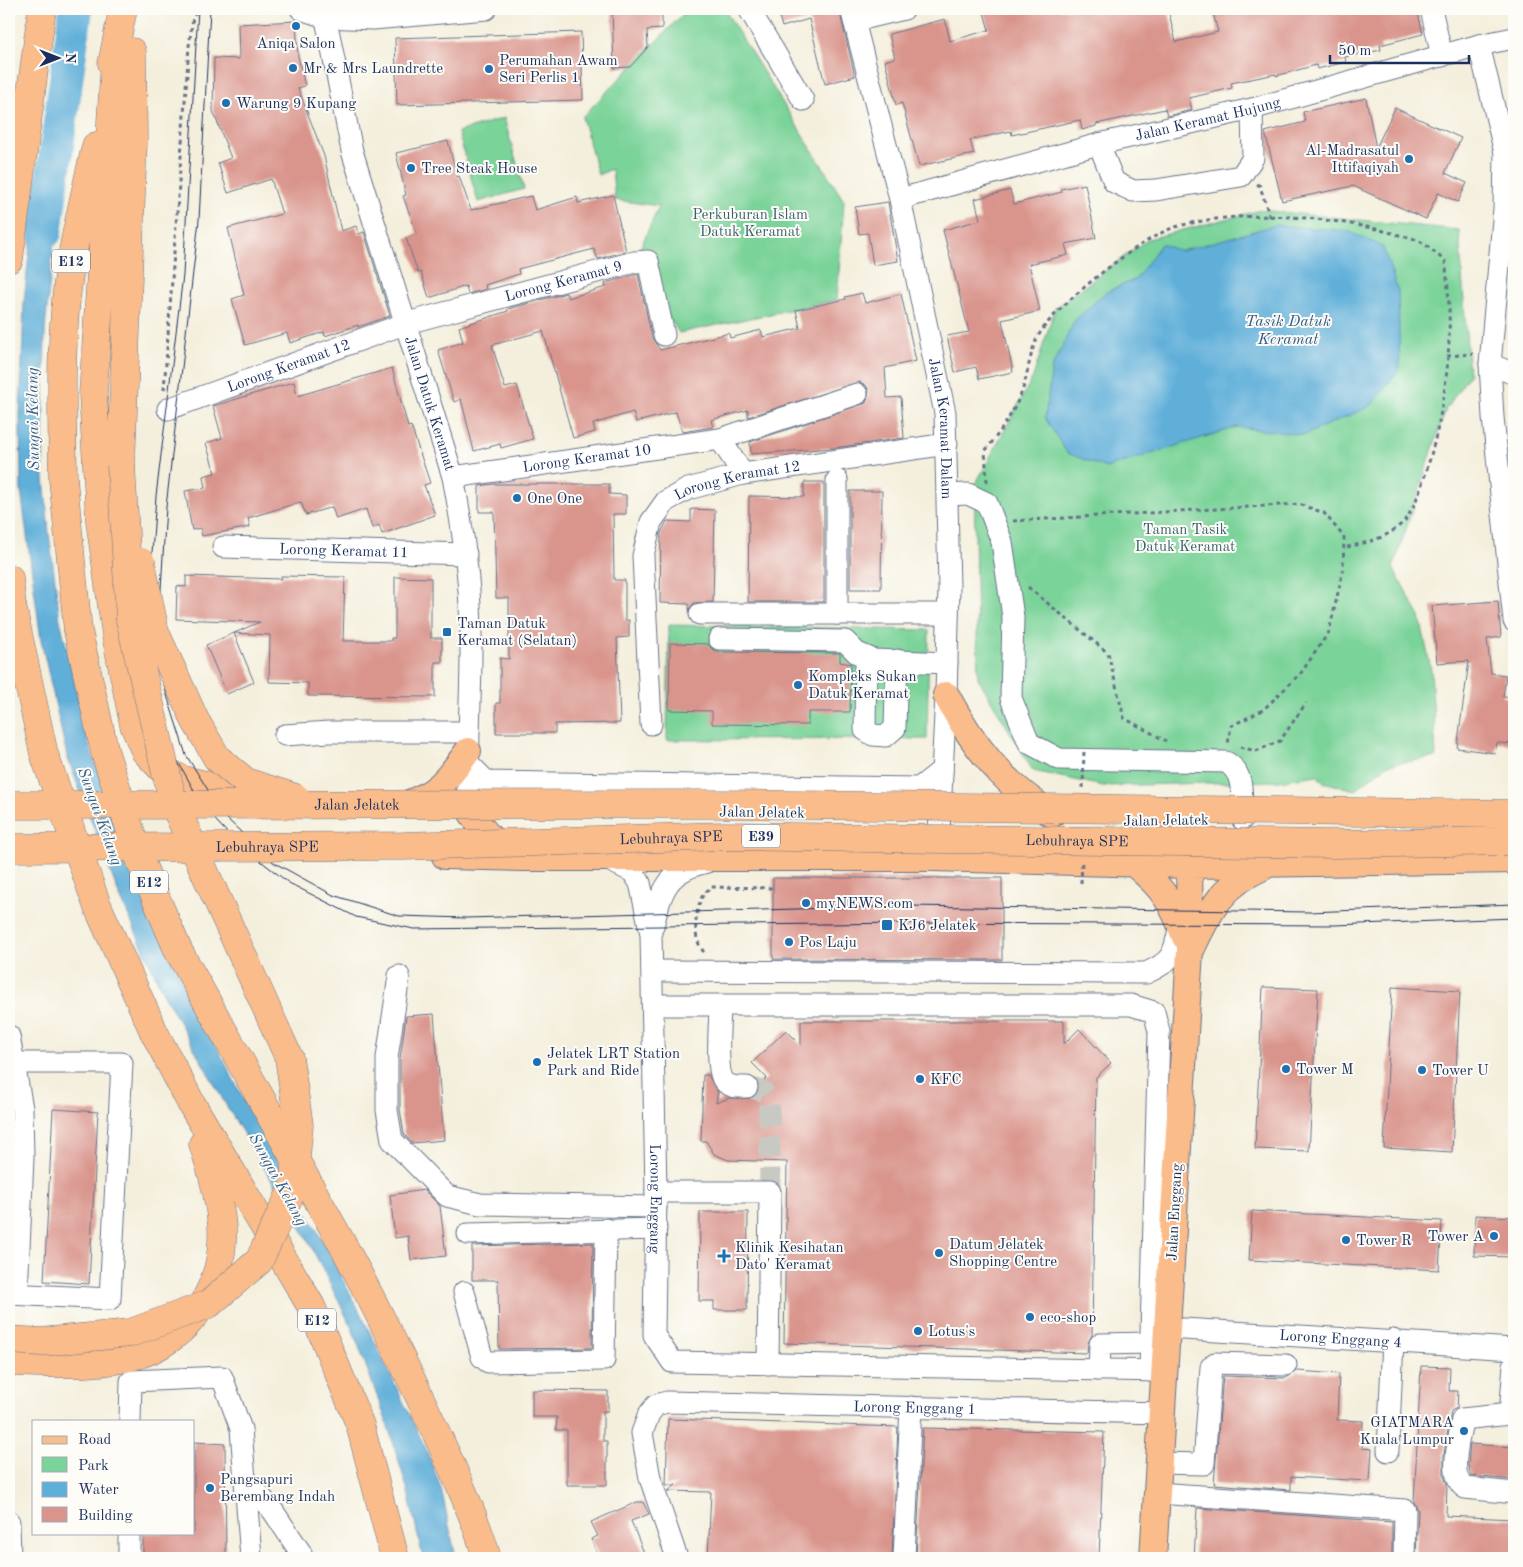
<svg xmlns="http://www.w3.org/2000/svg" width="1523" height="1567" viewBox="0 0 1523 1567" font-family="'Old Standard TT',serif">
  <rect width="100%" height="100%" fill="#fdfcf7"/>
  <filter id="ink" filterUnits="userSpaceOnUse"><feTurbulence type="fractalNoise" baseFrequency=".02" numOctaves="2"/><feDisplacementMap in="SourceGraphic" scale="10" xChannelSelector="R" yChannelSelector="G"/><feConvolveMatrix kernelMatrix="1 2 1 2 8 2 1 2 1" color-interpolation-filters="sRGB"/></filter>
  <filter id="wash" filterUnits="userSpaceOnUse"><feTurbulence type="fractalNoise" baseFrequency=".0096" numOctaves="4" result="noise"/><feDisplacementMap in="SourceGraphic" scale="20" xChannelSelector="R" yChannelSelector="G"/><feGaussianBlur stdDeviation="1.12" result="paint"/><feColorMatrix in="noise" values="0 0 0 0 0 0 0 0 0 0 0 0 0 0 0 0 0 1.4 0 .05"/><feComposite in="paint" operator="in"/></filter>
  <g filter="url(#wash)">
    <rect width="100%" height="100%" fill="#f4efdc"/>
    <!-- green -->
    <path fill="#7ad399" stroke="#4a817c" d="M688,9H724L844,201L837,300L679,333L634,262L659,206L615,200L612,169L598,175L582,117Z
      M504,118L524,189L478,202L458,132Z
      M1261,210L1459,230L1469,375L1446,409L1393,568L1420,617L1431,670L1436,757L1387,765L1355,790L1323,782L1317,775L1279,781L1103,786L1033,771L978,678L974,487L1033,377L1055,308L1148,239Z
      M669,625L929,630L927,739L667,740Z"/>
    <!-- water -->
    <path fill="#5eafd9" stroke="#3c6f9c" d="M36,187H63L54,235L45,331L43,466L49,533L60,620L90,748L137,883L178,971L245,1102L320,1236L364,1320L426,1449L441,1488L456,1558H423L407,1488L387,1423L352,1328L308,1240L226,1105L163,993L118,892L67,756L41,640L21,491L20,418L24,302Z
      M1276,225L1348,231L1383,247L1398,291L1400,368L1371,406L1304,435L1237,427L1106,468L1067,453L1045,418L1052,367L1075,320L1106,292L1136,279L1161,244L1181,251Z"/>
    <g fill="none" stroke-linecap="round" stroke-linejoin="round">
      <!-- river -->
      <path stroke="#5eafd9" stroke-width="34" d="M45,232L76,9"/>
    </g>
    <g id="blocks">
      <!-- building -->
      <path fill="#d9948c" d="M612,9H662V29L647,30L648,47L630,67L614,68Z
        M777,9H839L855,76L825,84L809,19L782,27Z
        M983,9H1168L1176,42L1218,32L1212,9H1254L1255,13L1272,9H1417L1423,34L1380,45L1381,50L1345,57L1346,62L1317,69L1316,65L1276,76V74L1231,83L1232,88L1189,98L1192,110L1167,116L1165,109L1096,124V126L1082,130L1080,120L1012,135L1011,131L970,140L974,154L919,166L902,103L896,105L885,61L895,58L889,34L945,19L950,41L989,30Z
        M296,21L298,56L305,86L298,88L324,156L341,231L356,226L359,234L364,232L390,316L358,327V325L325,336L324,332L290,343L287,333L245,345L232,299L244,295L228,228L282,214L271,179L228,193L218,163L231,158L213,111L214,58L239,59L238,24Z
        M581,32L583,100L397,105L395,38Z
        M1366,98L1376,148L1395,108L1461,138L1445,173L1467,183L1458,202L1438,193L1426,219L1353,186L1282,201L1265,132L1305,122L1303,112Z
        M448,141L457,177L459,176L471,210L531,196L535,210L577,197L578,203L613,195L626,251L598,259L594,249L518,269L519,274L485,285L486,289L468,294L466,286L429,298L421,272L418,273L406,238L417,234L403,196L406,195L396,153Z
        M1085,184L1096,238L1065,244L1068,255L1029,264L1040,311L1002,320L1013,372L979,379L976,367L955,372L947,336L969,332L943,230L980,220L975,199L1010,190L1014,204L1062,192L1061,189Z
        M888,202L898,261L873,265L868,233L859,234L855,207Z
        M638,274L652,338L660,350L729,333L730,338L761,330L763,337L800,328L796,310L846,299L845,297L862,293L865,303L901,294L916,361L885,368L887,398L901,397L904,438L834,448L751,454L750,442L866,403L869,391L866,385L859,382L748,417V410L711,420L713,427L682,432L676,412L636,422L633,412L593,424L595,432L573,438L543,331L492,345L505,388L517,385L533,439L501,448L500,444L474,451L461,399L454,402L438,350L463,342L459,327L508,311V309L566,293L568,298L606,287L605,283Z
        M392,368L408,427L411,426L430,483L424,485L435,515L382,534L379,525L372,528L366,509L336,519L332,507L306,515L301,502L248,518L250,527L202,536L200,528L192,530L185,491L205,488L203,476L215,473L206,443L222,438L213,406L294,382L297,396Z
        M804,482H824V602H748L749,496L804,497Z
        M494,484H609V494L626,495V514H613L614,580H625V620H629V637L617,638L620,723L555,724V733H496V703H500V658L509,659V598H496L494,512H479V486Z
        M850,491H882L881,589H850Z
        M691,509L715,510L713,602L694,603L689,610V604L660,603L661,533L667,521L691,522Z
        M186,576L281,579V576L345,577L343,641H391V638H395V577L431,578V638H442V662H435V697L308,696V683L269,682L270,635L234,633L254,682L227,694L206,645L260,622L176,619L177,586L186,587Z
        M1498,601L1501,637L1487,639L1491,673L1506,675L1503,697L1514,698V744L1497,743L1495,753L1457,748L1469,661L1437,663L1432,606Z
        M670,643L708,644L712,649L719,652L840,653V662L851,664L850,712H808V725L712,724V711L669,710Z
        M773,878H1002V960L773,959Z
        M1263,987L1318,989L1309,1151L1255,1149Z
        M1392,987L1460,991L1452,1152L1384,1148Z
        M434,1014L444,1140L412,1143L404,1134L400,1109V1059L406,1016Z
        M801,1021H1064V1044L1079,1029L1111,1063L1096,1077L1092,1335L1088,1343L1087,1353L784,1343L787,1162L728,1160L714,1154L706,1141H701L703,1075H708L718,1092L716,1103L729,1098H753L758,1093L759,1086L767,1078L752,1063L786,1030L801,1045Z
        M53,1109L98,1112L89,1284L44,1281Z
        M424,1190L440,1206L446,1256L411,1260L408,1236L395,1238L390,1195Z
        M1252,1211L1442,1221L1439,1270L1249,1260Z
        M700,1212H748L747,1310H714V1301H699Z
        M1475,1215L1514,1217V1257L1474,1256Z
        M593,1243L592,1348L499,1349L498,1280H472V1246Z
        M1421,1366L1450,1367L1449,1391H1458L1457,1408L1451,1411L1444,1455V1476L1447,1485L1446,1516L1514,1519V1558H1416L1418,1510L1414,1502Z
        M1297,1371L1339,1374L1337,1420L1363,1421L1362,1448L1372,1449L1370,1481L1291,1477V1490L1214,1484L1223,1376L1286,1378Z
        M532,1390L608,1391V1411H603V1441H607V1485H567V1430H556L557,1417H532Z
        M668,1419L898,1427L892,1558H708L711,1492L668,1491L676,1485H666Z
        M923,1428L1104,1432L1099,1558H916Z
        M194,1442L225,1444L226,1558H143V1533H194Z
        M1470,1444L1514,1447V1480L1471,1476L1468,1465Z
        M637,1502H643L649,1514L631,1521L646,1558H599L591,1539L598,1536L591,1522Z
        M1197,1508L1392,1522V1558H1194Z"/>
    </g>
  </g>
  <g filter="url(#ink)">
    <use href="#blocks" fill-opacity="0" stroke="#67728a" stroke-width="1"/>
    <g fill="none" stroke-linecap="round" stroke-linejoin="round">
      <!-- minor-tunnel -->
      <path stroke="#c9c9c3" stroke-width="21" stroke-dasharray="21 11" stroke-linecap="butt" d="M747,1087L763,1091L769,1100L770,1192"/>
      <defs>
        <g id="minor">
          <path d="M301,9L325,17L373,19L486,9"/>
          <path id="s1" d="M324,9L352,151L453,477C464,534 472,593 471,651C471,703 467,755 468,807"/>
          <path d="M749,9L803,100"/>
          <path id="s2" d="M851,9L900,199L945,413L949,588L946,695L938,852"/>
          <path d="M1431,9L1442,56"/>
          <path d="M854,21L904,9"/>
          <path d="M1479,45L1505,153L1504,209L1490,364L1493,417L1514,621"/>
          <path d="M1099,144L1114,182L1133,191L1156,190L1241,176L1253,158L1252,109"/>
          <path id="s3" d="M900,199L1099,144L1252,109L1479,45L1514,38"/>
          <path d="M1490,364L1514,374"/>
          <path id="s4" d="M168,409L407,323L634,262L648,261L664,335"/>
          <path d="M720,439L743,474"/>
          <path id="s5" d="M453,477L720,439L857,394"/>
          <path d="M837,480V614"/>
          <path d="M948,495L968,494L987,503L1002,542L1013,617L1011,698L1029,743L1059,759L1226,762C1246,773 1241,799 1242,819"/>
          <path id="s6" d="M223,547L466,554"/>
          <path d="M700,614H948"/>
          <path d="M719,639L845,641L857,653L874,660L947,663"/>
          <path d="M866,657L865,730L873,735L886,736L895,728L897,660"/>
          <path id="s7" d="M651,724L643,556L651,522L666,501L688,489L743,474L947,444"/>
          <path d="M285,735L329,732H468"/>
          <path d="M467,762L487,782L919,788L942,770"/>
          <path id="s8" d="M606,859L633,872L640,883L651,934L656,1192L654,1335L672,1362L1164,1371"/>
          <path d="M653,926C662,889 667,871 707,862"/>
          <path d="M653,971L1146,973C1174,961 1174,953 1180,925"/>
          <path d="M399,976L387,1058V1110L392,1140L447,1196L480,1204L656,1207"/>
          <path d="M654,1005H1131L1154,1012L1159,1031L1150,1371"/>
          <path d="M720,1006C720,1022 715,1070 724,1081C730,1088 739,1087 747,1087"/>
          <path d="M9,1036L22,1108L23,1158L17,1294"/>
          <path d="M9,1063H122L110,1299L9,1294"/>
          <path d="M656,1192H770L768,1364"/>
          <path d="M468,1234L656,1229"/>
          <path d="M464,1292L482,1357L488,1362L604,1360L606,1229"/>
          <path id="s9" d="M1167,1328L1514,1349"/>
          <path d="M1514,1365L1510,1414L1462,1419C1460,1439 1447,1475 1465,1488L1514,1493"/>
          <path d="M1099,1370L1100,1344L1150,1343"/>
          <path d="M130,1421L131,1381L222,1377L241,1429L251,1558"/>
          <path d="M1388,1451L1393,1340"/>
          <path d="M1159,1463L1204,1464L1211,1367L1215,1363L1286,1365"/>
          <path d="M245,1478L273,1511L301,1553V1558"/>
          <path d="M1157,1493L1405,1510L1404,1558"/>
          <path d="M9,1522L10,1558"/>
          <path d="M129,1558V1533"/>
          <path id="s10" d="M677,1558L650,1478L642,1433L649,1414L656,1405L667,1402L1162,1413"/>
          <path d="M904,1558L911,1407"/>
        </g>
        <path id="major" d="M946,695C974,747 1002,783 1052,814
          M403,805C436,795 448,779 468,751
          M468,807C479,825 489,841 509,852
          M1149,820C1168,827 1183,834 1189,854L1190,951L1153,1558
          M445,856L521,858H931L1189,865L1514,860
          M1135,865C1162,887 1173,903 1185,937
          M1192,948C1212,907 1222,885 1265,866"/>
        <path id="highway" d="M116,47L93,394L100,521L116,635L134,725L145,751L162,769L183,780L269,799
          M112,64L123,9
          M9,259L42,9
          M121,465L133,140L132,52
          M63,479C62,407 59,333 71,262C78,223 87,184 96,146
          M9,578L12,606
          M154,1032L191,1103L311,1306L360,1425L395,1558
          M344,1247C374,1303 402,1359 429,1417C450,1463 473,1510 487,1558
          M9,1362C49,1363 90,1367 130,1357C192,1342 230,1279 221,1218C218,1192 211,1168 203,1144"/>
      </defs>
      <!-- minor casing -->
      <use href="#minor" stroke="#67728a" stroke-width="23"/>
      <!-- major casing -->
      <use href="#major" stroke="#67728a" stroke-width="28"/>
      <!-- highway casing -->
      <use href="#highway" stroke="#67728a" stroke-width="29"/>
      <!-- path -->
      <path stroke="#67728a" stroke-width="3" stroke-dasharray="4 4" stroke-linecap="butt" d="M1257,184L1260,186L1270,218
        M1447,356L1473,354
        M164,390L189,46L193,17L199,9
        M987,482L985,451C999,434 1012,415 1021,394C1029,374 1029,348 1042,330C1062,301 1145,234 1179,226C1243,209 1329,216 1392,233C1401,236 1413,237 1421,242C1430,247 1437,255 1445,261C1455,333 1447,406 1425,475C1419,492 1413,515 1399,526C1383,540 1364,543 1343,548
        M1013,521L1299,504L1324,513L1344,537L1343,571L1329,632L1301,673L1263,710L1231,726L1228,744
        M1028,587L1108,653L1124,718L1166,741
        M1240,747L1256,751L1280,741L1306,703
        M704,952C692,939 695,915 701,899C702,895 708,890 711,887L773,888"/>
      <!-- minor -->
      <use href="#minor" stroke="#fff" stroke-width="21"/>
      <!-- major -->
      <use href="#major" stroke="#fabc8b" stroke-width="26"/>
      <!-- highway -->
      <use href="#highway" stroke="#fabc8b" stroke-width="28"/>
      <!-- tram -->
      <path stroke="#1b2f5e" stroke-width="1" d="M198,9L183,275L156,496L148,610L155,692L176,758L204,808L235,841L289,883L356,917L414,929L908,923L1335,925L1514,918
        M210,9L199,220L166,507L159,622L165,689L186,755L225,817L273,862L333,895L399,916L466,918L908,906L1309,912L1514,904"/>
      <defs>
        <g id="highway-bridge">
          <path d="M63,479L78,631L105,753L141,863L178,950L344,1247"/>
          <path d="M141,562L155,632L195,720L217,758L246,782L296,798"/>
          <path d="M12,606L44,754L97,905L154,1032"/>
          <path id="s11" d="M9,805L724,804L1514,814"/>
          <path id="s12" d="M9,848L403,846L724,836L1332,844L1514,841"/>
          <path d="M9,1340L41,1342L130,1333L209,1304L259,1261L293,1188L299,1125L289,1058L173,802L130,620L121,465"/>
        </g>
      </defs>
      <!-- highway-bridge casing -->
      <use href="#highway-bridge" stroke="#67728a" stroke-width="29" stroke-linecap="butt"/>
      <!-- path-bridge -->
      <path stroke="#67728a" stroke-width="3" stroke-dasharray="4 4" stroke-linecap="butt" d="M1083,788L1084,749
        M1081,883L1082,861"/>
      <!-- highway-bridge -->
      <use href="#highway-bridge" stroke="#fabc8b" stroke-width="28"/>
    </g>
  </g>
  <!-- markers -->
  <g fill="#1f6fb2" stroke="#fdfcf7" stroke-width="2">
    <circle cx="296" cy="26" r="5"/>
    <circle cx="293" cy="68" r="5"/>
    <circle cx="489" cy="69" r="5"/>
    <circle cx="226" cy="103" r="5"/>
    <circle cx="1409" cy="159" r="5"/>
    <circle cx="411" cy="168" r="5"/>
    <circle cx="517" cy="498" r="5"/>
    <rect x="442" y="627" width="10" height="10" rx="2.5"/>
    <circle cx="798" cy="685" r="5"/>
    <circle cx="806" cy="903" r="5"/>
    <rect x="881" y="919" width="12" height="12" rx="2.5"/>
    <circle cx="789" cy="942" r="5"/>
    <circle cx="537" cy="1062" r="5"/>
    <circle cx="1286" cy="1069" r="5"/>
    <circle cx="1422" cy="1070" r="5"/>
    <circle cx="920" cy="1079" r="5"/>
    <circle cx="1494" cy="1236" r="5"/>
    <circle cx="1346" cy="1240" r="5"/>
    <circle cx="939" cy="1253" r="5"/>
    <path d="M721.5 1248.5h5v5h5v5h-5v5h-5v-5h-5v-5h5z"/>
    <circle cx="1030" cy="1317" r="5"/>
    <circle cx="918" cy="1331" r="5"/>
    <circle cx="1464" cy="1431" r="5"/>
    <circle cx="210" cy="1488" r="5"/>
  </g>
  <g text-anchor="middle" stroke-width="4" stroke-linejoin="round" paint-order="stroke">
    <!-- shield labels -->
    <g fill="#fdfcf7" stroke="#5f6c8c" stroke-width="1">
      <rect x="52" y="249.5" width="38" height="23" rx="4"/>
      <rect x="742" y="824.5" width="38" height="23" rx="4"/>
      <rect x="130" y="870.5" width="38" height="23" rx="4"/>
      <rect x="298" y="1308.5" width="38" height="23" rx="4"/>
    </g>
    <g font-size="14" font-weight="bold" fill="#1b2f5e">
      <text x="71" y="266">E12</text>
      <text x="761" y="841">E39</text>
      <text x="149" y="887">E12</text>
      <text x="317" y="1325">E12</text>
    </g>
    <!-- poi labels -->
    <g font-size="15" fill="#1b2f5e" stroke="#fdfcf7" text-anchor="start">
      <text x="296" y="48" text-anchor="middle">Aniqa Salon</text>
      <text x="499" y="65">Perumahan Awam<tspan x="499" dy="17">Seri Perlis 1</tspan></text>
      <text x="303" y="73">Mr &amp; Mrs Laundrette</text>
      <text x="236" y="108">Warung 9 Kupang</text>
      <text x="1399" y="155" text-anchor="end">Al-Madrasatul<tspan x="1399" dy="17">Ittifaqiyah</tspan></text>
      <text x="421" y="173">Tree Steak House</text>
      <text x="527" y="503">One One</text>
      <text x="457" y="628">Taman Datuk<tspan x="457" dy="17">Keramat (Selatan)</tspan></text>
      <text x="808" y="681">Kompleks Sukan<tspan x="808" dy="17">Datuk Keramat</tspan></text>
      <text x="816" y="908">myNEWS.com</text>
      <text x="898" y="930">KJ6 Jelatek</text>
      <text x="799" y="947">Pos Laju</text>
      <text x="547" y="1058">Jelatek LRT Station<tspan x="547" dy="17">Park and Ride</tspan></text>
      <text x="1296" y="1074">Tower M</text>
      <text x="1432" y="1075">Tower U</text>
      <text x="930" y="1084">KFC</text>
      <text x="1484" y="1241" text-anchor="end">Tower A</text>
      <text x="1356" y="1245">Tower R</text>
      <text x="949" y="1249">Datum Jelatek<tspan x="949" dy="17">Shopping Centre</tspan></text>
      <text x="735" y="1252">Klinik Kesihatan<tspan x="735" dy="17">Dato' Keramat</tspan></text>
      <text x="1040" y="1322">eco-shop</text>
      <text x="928" y="1336">Lotus's</text>
      <text x="1454" y="1427" text-anchor="end">GIATMARA<tspan x="1454" dy="17">Kuala Lumpur</tspan></text>
      <text x="220" y="1484">Pangsapuri<tspan x="220" dy="17">Berembang Indah</tspan></text>
    </g>
    <!-- street labels -->
    <g font-size="15" fill="#1b2f5e" stroke="#fdfcf7">
      <text dy="5" stroke="none"><textPath href="#s3" startOffset="318">Jalan Keramat Hujung</textPath></text>
      <text dy="5" stroke="none"><textPath href="#s4" startOffset="416">Lorong Keramat 9</textPath></text>
      <text dy="5" stroke="none"><textPath href="#s4" startOffset="128">Lorong Keramat 12</textPath></text>
      <text dy="5" stroke="none"><textPath href="#s1" startOffset="409">Jalan Datuk Keramat</textPath></text>
      <text dy="5" stroke="none"><textPath href="#s2" startOffset="430">Jalan Keramat Dalam</textPath></text>
      <text dy="5" stroke="none"><textPath href="#s5" startOffset="135">Lorong Keramat 10</textPath></text>
      <text dy="5" stroke="none"><textPath href="#s7" startOffset="304">Lorong Keramat 12</textPath></text>
      <text dy="5" stroke="none"><textPath href="#s6" startOffset="121">Lorong Keramat 11</textPath></text>
      <text dy="5" stroke="none"><textPath href="#s11" startOffset="348">Jalan Jelatek</textPath></text>
      <text transform="translate(762 812) rotate(1)" y="5">Jalan Jelatek</text>
      <text transform="translate(1166 820) rotate(-1)" y="5">Jalan Jelatek</text>
      <text dy="5" stroke="none"><textPath href="#s12" startOffset="662">Lebuhraya SPE</textPath></text>
      <text dy="5" stroke="none"><textPath href="#s12" startOffset="1068">Lebuhraya SPE</textPath></text>
      <text dy="5" stroke="none"><textPath href="#s12" startOffset="258">Lebuhraya SPE</textPath></text>
      <text dy="5" stroke="none"><textPath href="#s8" startOffset="360">Lorong Enggang</textPath></text>
      <text transform="translate(1174 1212) rotate(-87)" y="5">Jalan Enggang</text>
      <text dy="5" stroke="none"><textPath href="#s9" startOffset="174">Lorong Enggang 4</textPath></text>
      <text dy="5" stroke="none"><textPath href="#s10" startOffset="421">Lorong Enggang 1</textPath></text>
    </g>
    <!-- park labels -->
    <g font-size="15" fill="#386070" stroke="#fdfcf7">
      <text x="750" y="219">Perkuburan Islam<tspan x="750" dy="17">Datuk Keramat</tspan></text>
      <text x="1185" y="534">Taman Tasik<tspan x="1185" dy="17">Datuk Keramat</tspan></text>
    </g>
    <!-- water labels -->
    <g font-size="16" font-style="italic" fill="#325c89" stroke="#fdfcf7">
      <text x="1288" y="326">Tasik Datuk<tspan x="1288" dy="18">Keramat</tspan></text>
      <text transform="translate(32 419) rotate(-91)" y="6">Sungai Kelang</text>
      <text transform="translate(101 816) rotate(70)" y="6">Sungai Kelang</text>
      <text transform="translate(279 1179) rotate(61)" y="6">Sungai Kelang</text>
    </g>
  </g>
  <!-- margin -->
  <rect width="1523" height="1567" fill="none" stroke="#fdfcf7" stroke-width="30"/>
  <!-- legend -->
  <rect x="32" y="1420" width="162" height="115" fill="#fdfcf7" stroke="#a3aaba"/>
  <rect x="42" y="1436" width="25" height="8" fill="#fabc8b" stroke="#a3aaba"/>
  <text x="78" y="1444" font-size="15" fill="#1b2f5e">Road</text>
  <rect x="42" y="1457" width="25" height="15" fill="#7ad399" stroke="#a3aaba"/>
  <text x="78" y="1470" font-size="15" fill="#1b2f5e">Park</text>
  <rect x="42" y="1482" width="25" height="15" fill="#5eafd9" stroke="#a3aaba"/>
  <text x="78" y="1494" font-size="15" fill="#1b2f5e">Water</text>
  <rect x="42" y="1507" width="25" height="15" fill="#d9948c" stroke="#a3aaba"/>
  <text x="78" y="1520" font-size="15" fill="#1b2f5e">Building</text>
  <!-- north arrow -->
  <g transform="translate(58 58) rotate(90)" stroke="#fdfcf7" stroke-width="4" paint-order="stroke">
  <path d="M0-4L9 19L0 12L-9 19Z" fill="#1b2f5e"/>
  <text y="-8" font-size="14" font-weight="bold" text-anchor="middle" fill="#1b2f5e">N</text>
  </g>
  <!-- scale -->
  <path d="M1330 55v8h139v-8" fill="none" stroke="#1b2f5e" stroke-width="2.5"/>
  <text x="1338" y="55" font-size="15" fill="#1b2f5e" stroke="#fdfcf7" stroke-width="4" paint-order="stroke">50 m</text>
</svg>
